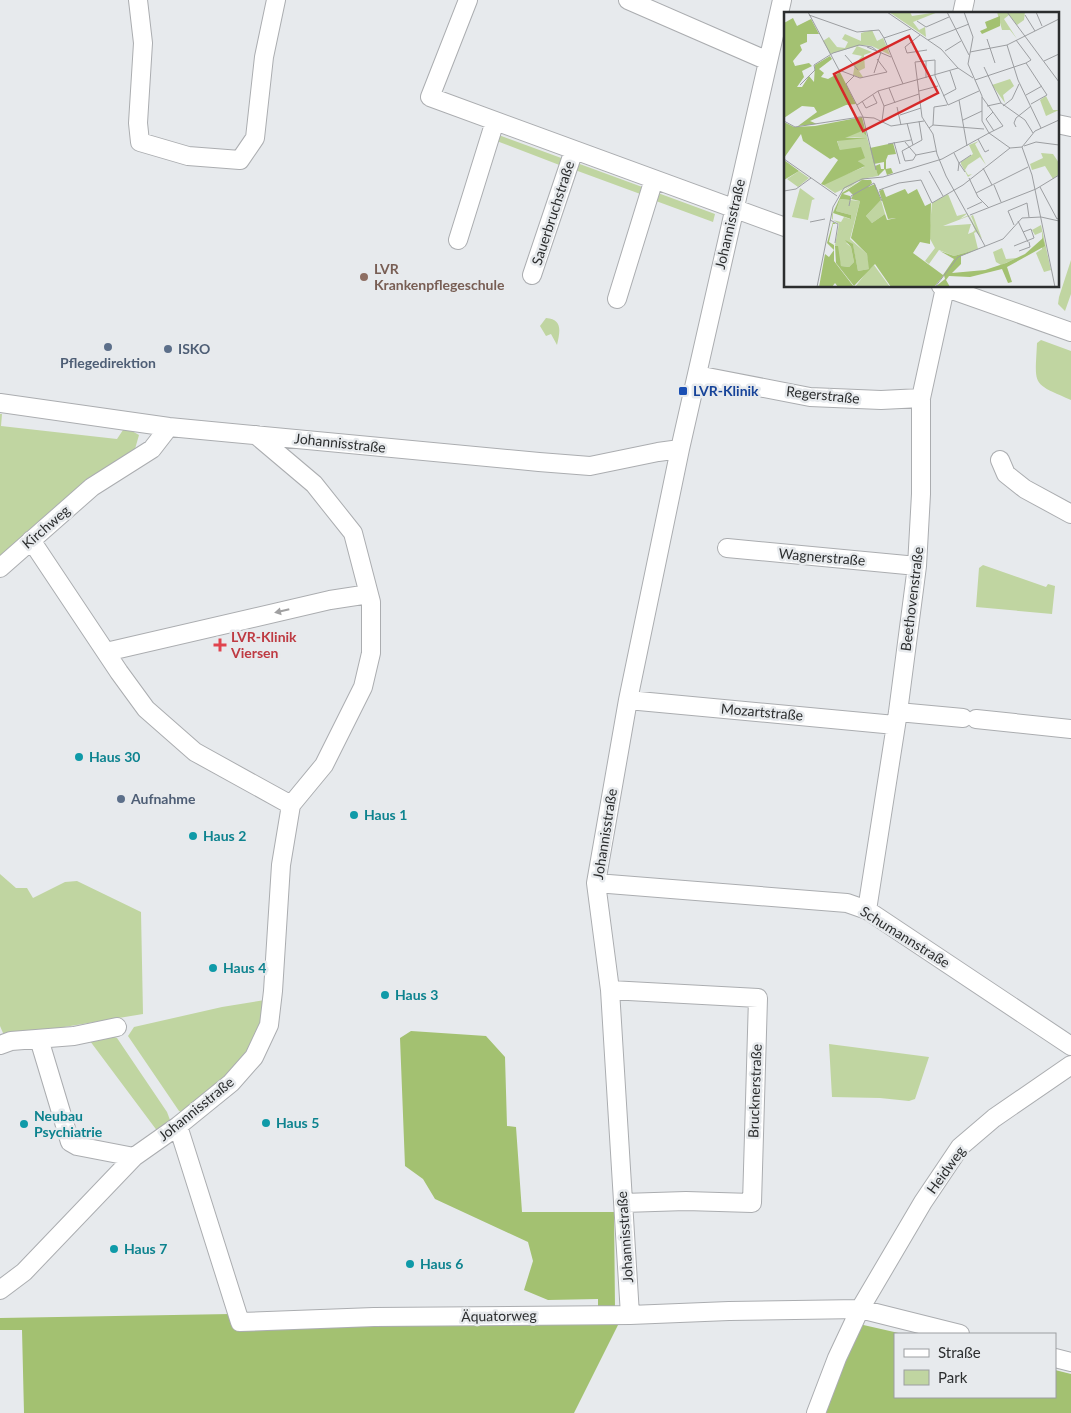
<svg xmlns="http://www.w3.org/2000/svg" width="1071" height="1413" viewBox="0 0 1071 1413" font-family="Lato,sans-serif">
  <rect width="100%" height="100%" fill="#e7eaed"/>
  <!-- green -->
  <path fill="#c0d5a1" d="M496,134L564,159L562,166L494,140Z
    M577,163L645,188L643,195L575,170Z
    M658,193L715,214L713,222L656,201Z
    M1071,260V294L1065,311L1058,304L1059,297Z
    M546,318C563,319 560,332 557,345L551,334L546,336L540,326Z
    M1041,340L1071,351V400C1031,383 1035,386 1037,343Z
    M0,414H2L1,426L117,439L125,427L139,435L135,449L57,505L0,556Z
    M983,565L1046,587L1048,584L1055,586L1052,614L976,607L979,568Z
    M0,874L16,888H27L33,898L65,882L77,881L141,912L143,1014L28,1033H3L0,1026Z
    M265,1000L269,1005L256,1043L226,1080L185,1113L179,1111L128,1036L134,1027L222,1007Z
    M111,1036L117,1038L167,1112L170,1120L158,1132L90,1041Z
    M829,1044L929,1057L915,1099L909,1101L880,1098L832,1097Z"/>
  <!-- forest -->
  <path fill="#a3c171" d="M411,1031L486,1036L505,1057L507,1126L516,1127L522,1212H614L615,1308L598,1309V1299L548,1300L524,1290L533,1261L528,1242L435,1199L423,1179L405,1166L400,1038Z
    M231,1314L620,1321L574,1413H24L22,1330H0V1318Z
    M859,1324L903,1334H895V1397H1055V1370L1071,1374V1413H825Z"/>
  <g fill="none" stroke-linecap="round" stroke-linejoin="round">
    <defs>
      <path id="minor" d="M138,0L143,43L138,123L140,142L188,156L240,160L255,138L264,57L276,0
        M468,0L430,97L785,227
        M628,0L768,61
        M962,14L965,0
        M1057,124L1071,127
        M458,240L495,121
        M532,275L574,150
        M941,286L1071,332
        M617,299L654,179
        M697,375L810,397L881,400L921,398
        M0,403L169,427L539,462L590,466L658,452L680,449
        M1000,460L1006,474L1025,489L1071,514
        M31,540L119,672L146,709L195,752L291,805
        M727,548L917,566
        M0,568L92,487L152,449L169,427
        M106,652L330,600L369,594
        M628,700L895,725
        M898,712L963,718
        M976,719L1071,729
        M596,883L847,903L867,910L1071,1046
        M867,910L898,712L917,566L921,494V398L945,288
        M610,990L758,998L752,1203L686,1201L623,1203
        M39,1039L70,1142L77,1146L134,1157
        M0,1045L11,1041L74,1036L117,1027
        M178,1126L240,1322L374,1317L630,1315L729,1311L860,1309L960,1334
        M0,1290L24,1272L134,1157L178,1126L231,1083L254,1057L269,1025L273,991L281,865L291,805L324,765L363,687L371,653V602L353,533L314,484L256,435
        M630,1315L610,990L596,883L628,700L680,449L782,0
        M1055,1358L1071,1362
        M816,1413L837,1358L860,1309L923,1202L960,1147L994,1118L1071,1065"/>
    </defs>
    <!-- minor casing -->
    <use href="#minor" stroke="#abadb0" stroke-width="20"/>
    <!-- minor -->
    <use href="#minor" stroke="#fff" stroke-width="18"/>
  </g>
  <!-- one-way arrows -->
  <defs><path id="oneway-solid" d="M-6-.8H1V-3.2L6.5 0L1 3.2V.8H-6Z" transform="scale(1.25)"/></defs>
  <use fill="#a0a0a1" href="#oneway-solid" transform="translate(282 611) rotate(167)"/>
  <!-- markers -->
  <circle fill="#8d6e63" stroke="#e7eaed" stroke-width="2" cx="364" cy="277" r="5"/>
  <g fill="#5c6f8a" stroke="#e7eaed" stroke-width="2">
    <circle cx="108" cy="347" r="5"/>
    <circle cx="168" cy="349" r="5"/>
    <circle cx="121" cy="799" r="5"/>
  </g>
  <rect fill="#1a4fb4" stroke="#e7eaed" stroke-width="2" x="678" y="386" width="10" height="10" rx="2.5"/>
  <path fill="#e0444e" stroke="#e7eaed" stroke-width="2" d="M217.5 637.5h5v5h5v5h-5v5h-5v-5h-5v-5h5z"/>
  <g fill="#0f9aa8" stroke="#e7eaed" stroke-width="2">
    <circle cx="79" cy="757" r="5"/>
    <circle cx="354" cy="815" r="5"/>
    <circle cx="193" cy="836" r="5"/>
    <circle cx="213" cy="968" r="5"/>
    <circle cx="385" cy="995" r="5"/>
    <circle cx="266" cy="1123" r="5"/>
    <circle cx="24" cy="1124" r="5"/>
    <circle cx="114" cy="1249" r="5"/>
    <circle cx="410" cy="1264" r="5"/>
  </g>
  <g text-anchor="middle" stroke-width="5" stroke-linejoin="round" paint-order="stroke">
    <!-- street labels -->
    <g font-size="14" fill="#2b2d2e" stroke="#e7eaed">
      <text transform="translate(553 213) rotate(-72)" y="5">Sauerbruchstraße</text>
      <text transform="translate(730 224) rotate(-77)" y="5">Johannisstraße</text>
      <text transform="translate(823 395) rotate(6)" y="5">Regerstraße</text>
      <text transform="translate(340 443) rotate(6)" y="5">Johannisstraße</text>
      <text transform="translate(46 527) rotate(-41)" y="5">Kirchweg</text>
      <text transform="translate(822 557) rotate(5)" y="5">Wagnerstraße</text>
      <text transform="translate(912 599) rotate(-83)" y="5">Beethovenstraße</text>
      <text transform="translate(762 712) rotate(5)" y="5">Mozartstraße</text>
      <text transform="translate(605 834) rotate(-81)" y="5">Johannisstraße</text>
      <text transform="translate(905 937) rotate(32)" y="5">Schumannstraße</text>
      <text transform="translate(755 1091) rotate(-88)" y="5">Brucknerstraße</text>
      <text transform="translate(196 1109) rotate(-39)" y="5">Johannisstraße</text>
      <text transform="translate(946 1170) rotate(-54)" y="5">Heidweg</text>
      <text transform="translate(625 1237) rotate(-94)" y="5">Johannisstraße</text>
      <text transform="translate(499 1316) rotate(-1)" y="5">Äquatorweg</text>
    </g>
    <!-- education labels -->
    <g font-size="14" font-weight="bold" fill="#785e54" stroke="#e7eaed" text-anchor="start">
      <text x="374" y="274">LVR<tspan x="374" dy="16">Krankenpflegeschule</tspan></text>
    </g>
    <!-- service labels -->
    <g font-size="14" font-weight="bold" fill="#4e5e75" stroke="#e7eaed" text-anchor="start">
      <text x="178" y="354">ISKO</text>
      <text x="108" y="368" text-anchor="middle">Pflegedirektion</text>
      <text x="131" y="804">Aufnahme</text>
    </g>
    <!-- transit labels -->
    <g font-size="14" font-weight="bold" fill="#164399" stroke="#e7eaed" text-anchor="start">
      <text x="693" y="396">LVR-Klinik</text>
    </g>
    <!-- health labels -->
    <g font-size="14" font-weight="bold" fill="#be3a42" stroke="#e7eaed" text-anchor="start">
      <text x="231" y="642">LVR-Klinik<tspan x="231" dy="16">Viersen</tspan></text>
    </g>
    <!-- culture labels -->
    <g font-size="14" font-weight="bold" fill="#0d838f" stroke="#e7eaed" text-anchor="start">
      <text x="89" y="762">Haus 30</text>
      <text x="364" y="820">Haus 1</text>
      <text x="203" y="841">Haus 2</text>
      <text x="223" y="973">Haus 4</text>
      <text x="395" y="1000">Haus 3</text>
      <text x="34" y="1121">Neubau<tspan x="34" dy="16">Psychiatrie</tspan></text>
      <text x="276" y="1128">Haus 5</text>
      <text x="124" y="1254">Haus 7</text>
      <text x="420" y="1269">Haus 6</text>
    </g>
  </g>
  <!-- overview -->
  <g transform="translate(784 12)">
    <rect width="275" height="275" fill="#e7eaed"/>
    <path d="M105,0H126L128,4L154,0L129,10L135,18L141,15L142,25ZM213,0H241L240,8L233,13L225,3L220,7L233,27L226,18H218ZM88,18L93,29L99,26L106,43L88,34L77,33L46,42L39,29L45,25L53,35L61,36L64,30L58,27L61,22L77,29V21ZM73,34L88,40L80,43L81,56L75,59L79,65L77,66L69,63L71,52L78,44L68,42ZM226,67L230,74L219,83L221,91L208,73ZM262,84L269,98H275L262,104L256,88ZM78,119L83,125L94,164L83,166L51,181L38,172L80,155L65,139L56,138L53,128L79,125L61,126L60,124ZM195,129L191,132L202,153L196,145L184,153L181,158L184,163L188,162L184,165L177,152V150L189,142L185,133ZM257,141L269,142L275,151V162L269,167L261,154L248,158L246,152L259,146ZM15,159L25,166L14,175L3,167ZM93,167L76,169L59,179L49,201V208L57,210L60,205L66,207L67,203L52,199L56,187L76,189L66,227L83,242L86,257L90,253L106,275H71L85,257L74,259L69,233L62,231L67,235L70,250L65,255L57,254L51,233L55,212L48,207V202L60,178L74,169ZM16,176L31,187L28,188L24,208L8,205ZM164,182L173,204L184,201L176,207L185,203L192,216L187,204L189,203L198,227L192,220L190,221L194,237L170,244L155,238L145,252L141,249L151,236L145,225L148,191ZM185,204L191,218L189,220L184,222L187,212L159,214ZM97,188L101,202L88,211L82,204ZM257,213L267,258L260,260L252,241L258,237V220L251,223L248,218ZM218,236L222,247L233,246L217,253L212,250L209,240Z" fill="#c0d5a1" fill-rule="evenodd"/>
    <path d="M216,4V14L198,22L196,19L203,16L201,10ZM9,6L13,14L27,7L35,22H23V30L16,33L18,38L9,49L11,54L25,51L28,54L18,59L20,65L13,75H18L25,64L30,70L31,53L46,44L48,47L35,57L40,61L37,65L44,67L55,61V58L72,92L62,93L26,109L33,112L14,114L33,100L30,95L18,94L0,106V11ZM78,105L83,125L78,119L61,126H83L53,129L56,138L77,135L81,146L74,149L81,154L40,173L37,172L54,148L50,145L46,147L19,129L17,122L0,146V110L10,115L31,114ZM109,131L112,142L104,143L102,148V157L107,156L109,161L103,163L101,157L94,164L91,154L96,152L97,157H100V150L90,152L86,136ZM0,148L15,159L0,168ZM78,168H87L88,171L84,175L91,172L97,188L82,204L88,211L101,202L103,208L112,206L104,207L95,179L99,177L102,185L121,177L124,182L133,177L141,194L147,191L146,232L136,230L129,241L159,263L170,247L156,239L170,244L194,237L177,244V252L168,261L201,258L222,251L241,242L259,226L261,234L223,255L228,270L224,271L218,257L186,265L165,264L162,268L166,275H151L161,267L160,263L150,275H107L91,252L70,274L52,251L51,234H54L57,254L65,255L70,250L67,235L61,228L69,232L74,259L85,257L83,242L67,226L76,189L67,187L69,183L65,179L59,182L66,184V188L56,187L52,199L67,203V207L49,201L58,181ZM49,210L52,212H49L45,230L50,233V249L70,275H54L51,271L48,275H35L41,242L45,245L50,238L43,231Z" fill="#a3c171"/>
    <path fill="none" stroke="#9c9ea1" stroke-width="1" d="M24,0L55,58L76,66L103,60M103,0L157,37L174,56L189,66M163,0L185,43M180,0L189,25L184,52L198,84V109L205,121L226,136L238,135L251,119L275,108M223,0L275,70M252,0L258,14M25,3L73,20L95,18L100,26M241,3L251,19M133,9L142,15L165,5M136,23L121,35L123,41L143,38M203,27L211,51M144,28L185,12M232,28L247,48L242,51M223,33L234,68L257,116M83,35L107,45M161,39L177,29M186,40L223,33L275,7M61,43L74,58M93,47L103,60M142,49V66M260,49L275,42M242,51L263,83L247,92M200,55L217,91M90,61L97,40M70,64L62,72L79,105L92,158M191,68L242,51M119,72L100,26L127,17M16,73L31,58L30,53L49,41L75,33L88,35L93,39M105,76L111,91M94,79L100,94L98,109M135,79L154,74M195,79L164,93L151,64V48L131,50L138,105L149,122L153,142L162,164L201,234M242,83L258,74M159,84L172,77L166,59M198,85L219,114L205,121M175,88L183,134M78,89L82,96L93,91L89,83M73,93L94,79L174,56M100,94L135,82M203,94L217,91L241,108L249,121M219,94L228,87L235,72M113,95L117,113M209,100L202,107L210,119M116,103L137,96M179,108L198,99M0,109L11,115L76,105L90,106L107,114L140,109M123,111L129,133M149,113L150,95L163,93M232,115L230,111L232,106L247,94M145,116L149,113L200,117M194,127L201,140L205,138M110,130L116,152M121,130L132,143L152,139M104,132L127,128M240,134L252,130L275,133M238,135L248,163L271,275M170,141L175,151L174,159M132,143L129,148L121,149L118,139L138,128L135,109M0,147L53,184M199,156L208,173M145,159L159,184M181,160L175,151L187,143M185,166L194,185L205,196M210,173L217,190M256,175L273,207L275,206M95,178L115,171L137,168L148,191L179,173L226,136M0,179L12,177L27,166M192,181L244,155M65,194L67,184L90,171L98,189M183,197L198,190M186,203L252,177L275,163M46,208L54,212L51,231M234,209L244,230M26,210L41,207M230,213L224,199L243,191L245,205M230,234L250,226L247,217L239,220M235,239L246,235L245,230M33,275L49,195L60,176L78,167L99,165L158,147L205,121M151,275L174,245L219,227L238,206L257,205L275,209"/>
    <path fill="#d62828" fill-opacity="0.15" stroke="#d62828" stroke-width="2.5" d="M125,24L154,81L79,119L50,62Z"/>
    <rect width="275" height="275" fill="none" stroke="#2b2d2e" stroke-width="2.5"/>
  </g>
  <!-- legend -->
  <rect x="894" y="1333" width="162" height="65" fill="#e7eaed" stroke="#9c9ea1"/>
  <rect x="904" y="1349" width="25" height="8" fill="#ffffff" stroke="#9c9ea1"/>
  <text x="938" y="1358" font-size="15" fill="#2b2d2e">Straße</text>
  <rect x="904" y="1370" width="25" height="15" fill="#c0d5a1" stroke="#9c9ea1"/>
  <text x="938" y="1383" font-size="15" fill="#2b2d2e">Park</text>
</svg>
